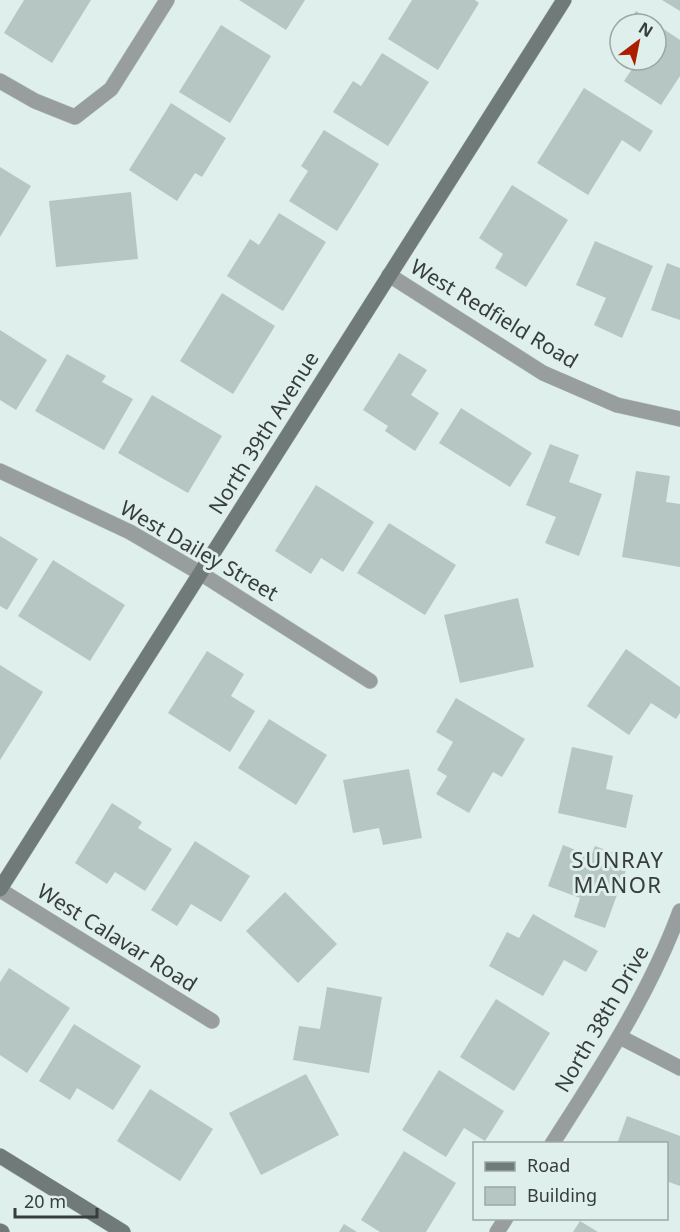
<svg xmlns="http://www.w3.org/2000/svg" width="680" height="1232" viewBox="0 0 680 1232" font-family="'Noto Sans',sans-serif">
  <rect width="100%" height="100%" fill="#dfefec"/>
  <!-- building -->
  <path fill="#b6c6c3" d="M24,0H91L52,63L4,33Z
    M239,0H305L286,30Z
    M412,0H475L479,3L438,70L388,39Z
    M662,0H680V11Z
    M636,11L656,24H628Z
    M656,24L680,40V76L661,105L624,81L638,60H656Z
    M221,25L271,56L230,123L179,92Z
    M382,53L429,82L388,146L333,112L353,81L361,86Z
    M584,88L653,131L640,152L622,140L588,195L537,163Z
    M171,103L226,138L202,177L195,173L177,201L129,170Z
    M324,130L379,164L337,231L289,201L308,171L301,166Z
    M0,167L31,186L0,237Z
    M512,185L568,220L526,287L495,268L503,254L479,238Z
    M131,192L138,259L56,267L49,201Z
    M279,213L326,242L283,311L227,276L250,239L259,245Z
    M595,241L653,266L622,338L594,325L606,298L576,285Z
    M667,263L680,268V320L651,310Z
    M222,293L275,326L233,394L180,361Z
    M0,330L47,360L16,410L0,400Z
    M399,353L427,370L411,395L439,413L415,451L385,431L388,426L363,410Z
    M67,354L106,376L102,382L133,399L104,450L35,411Z
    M152,395L222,436L188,493L118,453Z
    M461,408L532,453L510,487L439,443Z
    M550,444L579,455L569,482L602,494L579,556L545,543L556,517L526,505Z
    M636,471L670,476L666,502L680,504V567L622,557Z
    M316,485L374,522L343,572L321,558L311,574L275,551Z
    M389,523L456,565L425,615L357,573Z
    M0,536L38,559L7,610L0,606Z
    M53,560L125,605L90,661L18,616Z
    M518,598L534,667L460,683L444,615Z
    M626,649L680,687V713L676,719L651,703L629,735L587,706Z
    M207,651L244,674L231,696L255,711L230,752L168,713Z
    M0,665L43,692L0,760Z
    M456,698L525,739L502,777L493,772L469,813L436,794L447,776L437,770L453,742L436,732Z
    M269,719L327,755L296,805L238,768Z
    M572,747L613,756L606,789L633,795L626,828L558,813Z
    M409,769L422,838L383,845L379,828L353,833L343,780Z
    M112,803L142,822L138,828L172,849L145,891L115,872L107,884L75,863Z
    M195,841L250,876L221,922L191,904L177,926L151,910Z
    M563,845L591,856L595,846L630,859L605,928L574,917L580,898L548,886Z
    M285,892L337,944L298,983L246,931Z
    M533,914L598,951L586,972L564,960L543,996L489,966L507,932L519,938Z
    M9,968L70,1008L27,1073L0,1055V982Z
    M327,987L382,997L369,1073L293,1060L299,1026L320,1029Z
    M496,999L550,1033L514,1091L460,1057Z
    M74,1024L141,1066L113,1110L77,1088L70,1100L39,1081Z
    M439,1070L504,1111L485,1141L464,1128L446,1157L402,1130Z
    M306,1074L339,1135L261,1175L229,1113Z
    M150,1089L213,1129L180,1181L117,1141Z
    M627,1116L680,1136V1186L666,1181V1144H617Z
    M404,1151L456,1183L426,1232H380L361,1220Z
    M580,1221L598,1232H573Z
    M344,1224L357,1232H339Z"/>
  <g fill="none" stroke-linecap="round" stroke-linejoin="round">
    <defs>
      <path id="street" d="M0,81L35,101L75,117L111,89L167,0
        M389,275L543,373L617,405L680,419
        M0,471L130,532L200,573L370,681
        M0,890L212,1021
        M620,1037L680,1068
        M552,1144C600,1069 649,995 680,911
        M497,1232L506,1218"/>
      <path id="secondary" d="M0,889L564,0
        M0,1156L123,1232
        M0,1231L2,1232"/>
    </defs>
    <!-- street casing -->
    <use href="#street" stroke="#bdcbc9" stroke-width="16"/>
    <!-- secondary casing -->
    <use href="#secondary" stroke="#bdcbc9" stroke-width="16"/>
    <!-- street -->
    <use href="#street" stroke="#989e9d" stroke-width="15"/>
    <!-- secondary -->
    <use href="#secondary" stroke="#707a78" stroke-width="15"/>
  </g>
  <g text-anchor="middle" stroke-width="6" stroke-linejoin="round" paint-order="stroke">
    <!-- street labels -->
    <g font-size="21" fill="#373d3c" stroke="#dfefec">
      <text transform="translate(494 314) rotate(31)" y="7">West Redfield Road</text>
      <text transform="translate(264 433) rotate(-58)" y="7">North 39th Avenue</text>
      <text transform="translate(199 551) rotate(30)" y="7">West Dailey Street</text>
      <text transform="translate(117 938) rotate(32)" y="7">West Calavar Road</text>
      <text transform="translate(602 1019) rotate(-60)" y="7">North 38th Drive</text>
    </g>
    <!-- neighbourhood labels -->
    <g font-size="22" letter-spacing="1.5" fill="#373d3c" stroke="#dfefec">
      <text x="618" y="868">SUNRAY<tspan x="618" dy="25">MANOR</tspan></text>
    </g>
  </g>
  <!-- legend -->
  <rect x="473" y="1142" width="195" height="78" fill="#dfefec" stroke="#9ca8a6" stroke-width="1.5"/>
  <rect x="485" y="1162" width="30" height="9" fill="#707a78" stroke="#9ca8a6" stroke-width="1.5"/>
  <text x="527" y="1172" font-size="18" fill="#373d3c">Road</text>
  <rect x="485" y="1187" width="30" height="18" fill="#b6c6c3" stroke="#9ca8a6" stroke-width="1.5"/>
  <text x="527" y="1202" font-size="18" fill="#373d3c">Building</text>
  <!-- north arrow -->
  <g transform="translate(638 42) rotate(32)"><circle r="28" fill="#dfefec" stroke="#9ca8a6" stroke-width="1.5"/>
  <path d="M0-4.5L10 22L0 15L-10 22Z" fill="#ac1e00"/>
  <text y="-9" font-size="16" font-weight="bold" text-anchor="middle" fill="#373d3c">N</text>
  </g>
  <!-- scale -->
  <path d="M15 1208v9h82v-9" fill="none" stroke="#373d3c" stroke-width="3"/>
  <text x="24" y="1208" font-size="18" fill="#373d3c" stroke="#dfefec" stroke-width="4.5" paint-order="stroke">20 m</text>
</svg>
